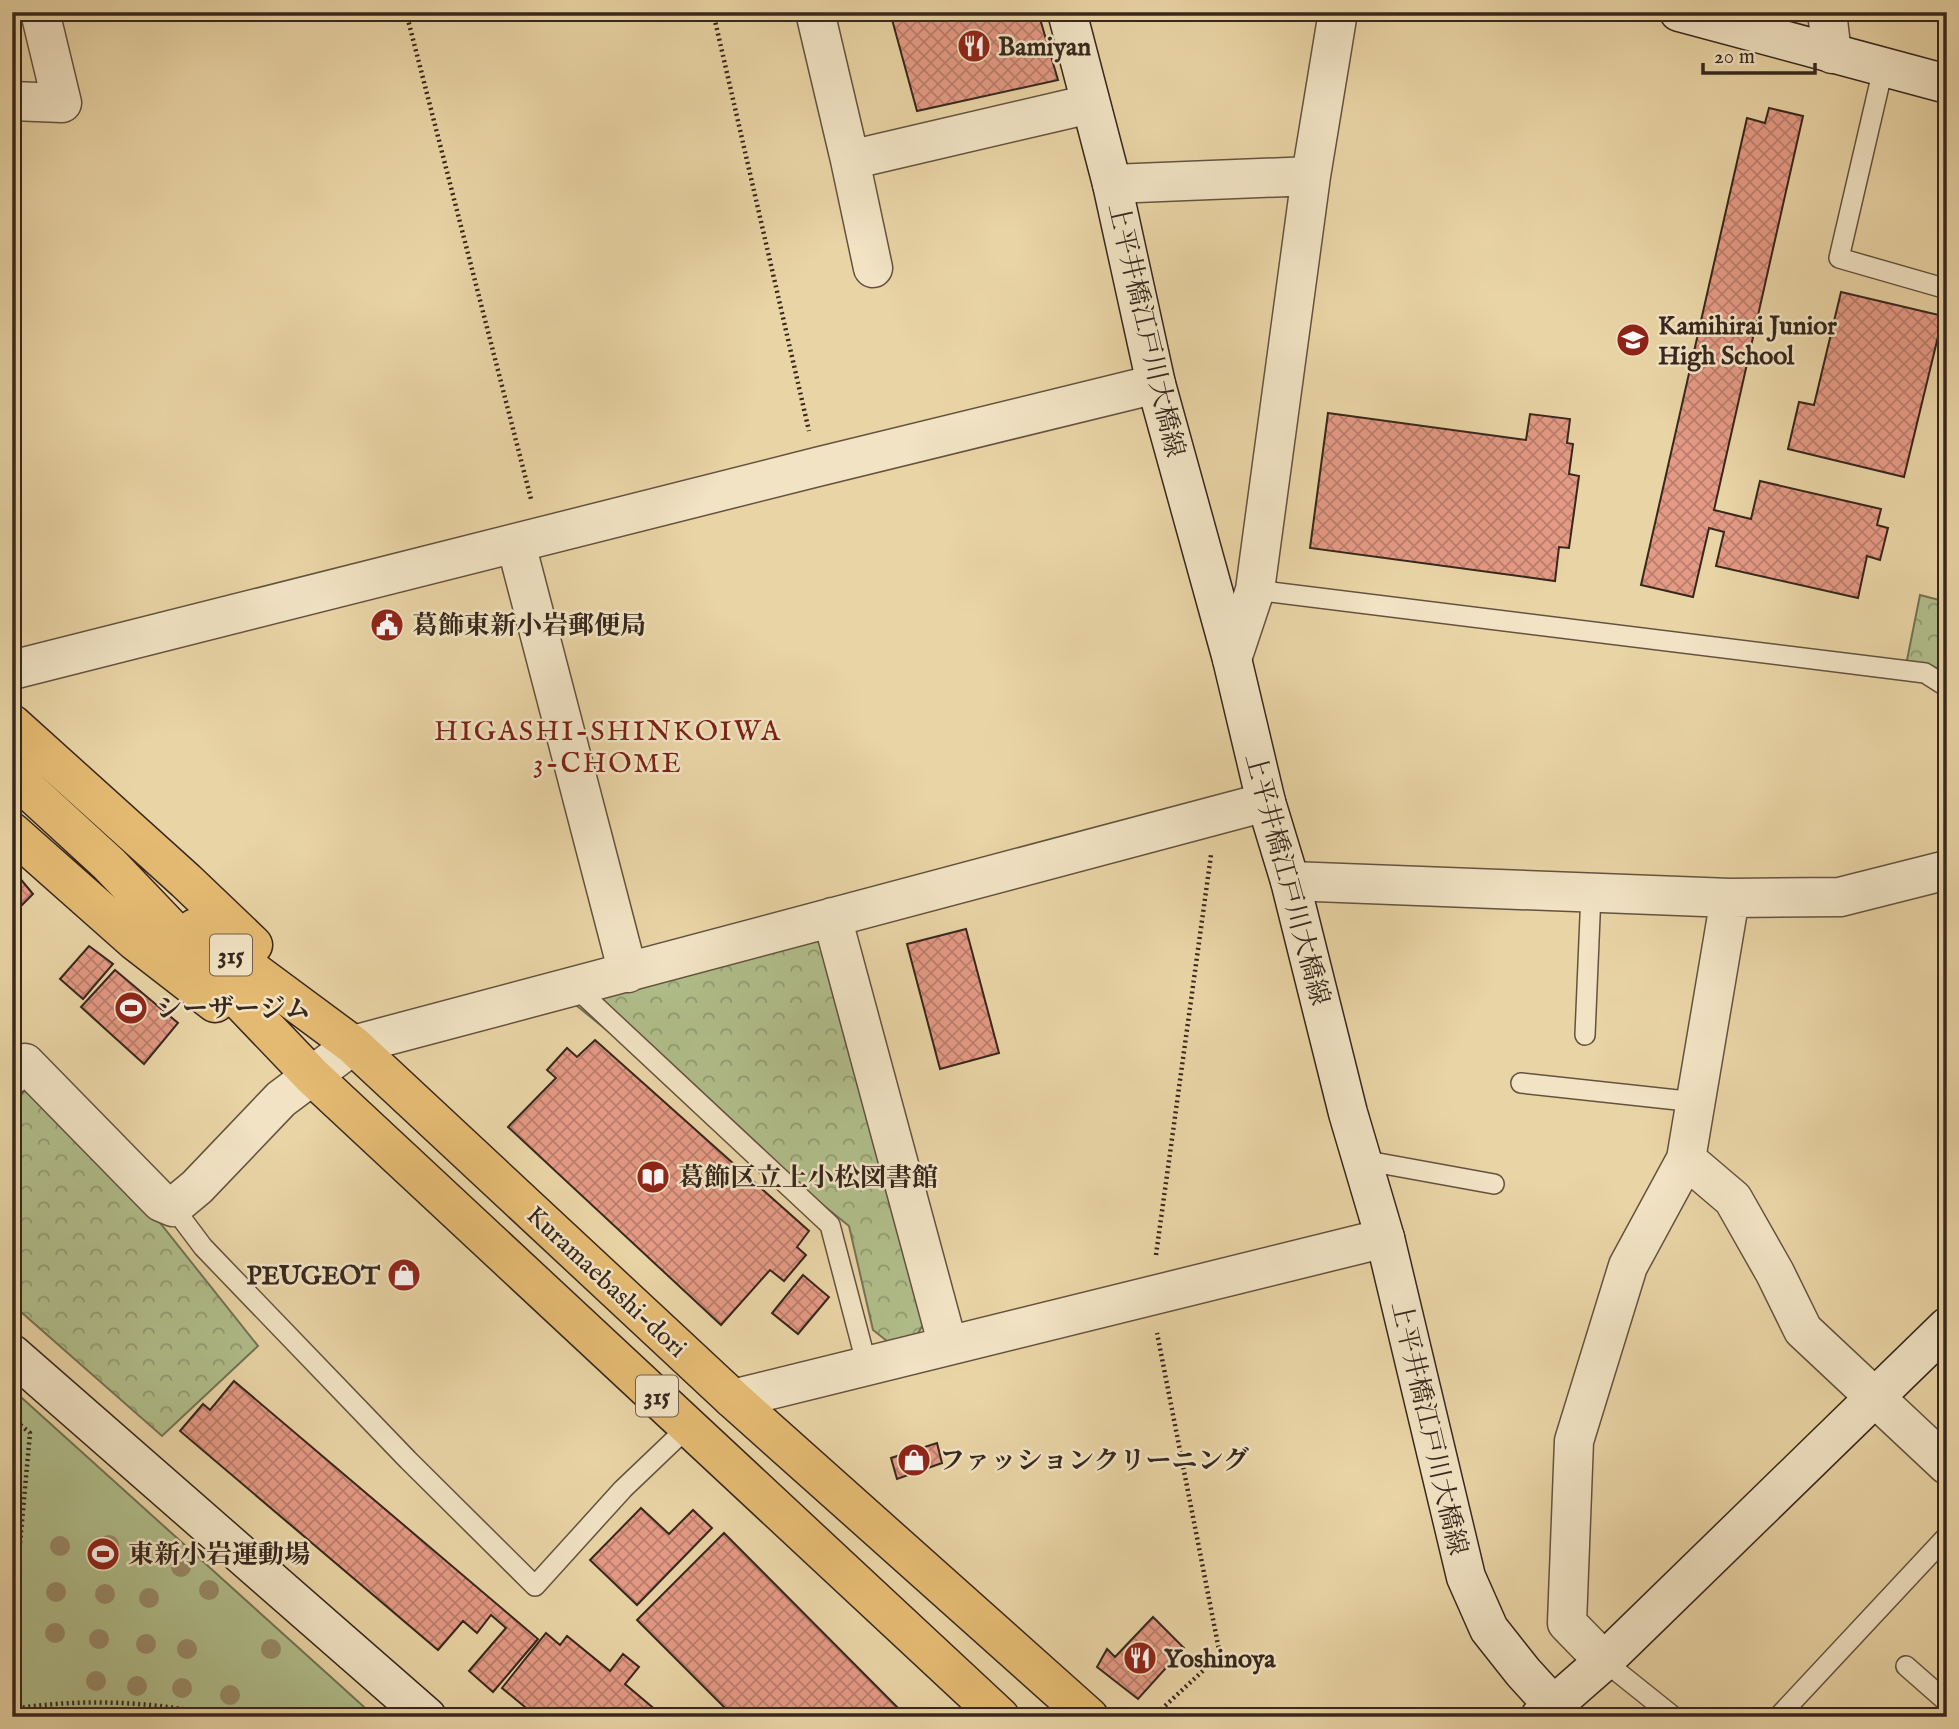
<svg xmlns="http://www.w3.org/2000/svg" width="1959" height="1729" viewBox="0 0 1959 1729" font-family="'IM FELL English','Noto Serif JP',serif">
  <defs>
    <pattern id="park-crowns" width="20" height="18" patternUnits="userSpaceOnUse" patternTransform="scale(1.75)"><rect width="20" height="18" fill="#b0be8b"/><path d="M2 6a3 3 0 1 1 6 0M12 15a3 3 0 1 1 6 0" fill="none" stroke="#909a71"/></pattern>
    <pattern id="building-cross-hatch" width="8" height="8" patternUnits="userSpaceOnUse" patternTransform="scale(1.75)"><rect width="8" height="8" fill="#e59a85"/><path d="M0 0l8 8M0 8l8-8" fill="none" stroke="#ba7e6c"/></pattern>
  </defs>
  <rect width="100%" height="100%" fill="#e9d4a5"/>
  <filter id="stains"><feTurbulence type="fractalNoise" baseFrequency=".00286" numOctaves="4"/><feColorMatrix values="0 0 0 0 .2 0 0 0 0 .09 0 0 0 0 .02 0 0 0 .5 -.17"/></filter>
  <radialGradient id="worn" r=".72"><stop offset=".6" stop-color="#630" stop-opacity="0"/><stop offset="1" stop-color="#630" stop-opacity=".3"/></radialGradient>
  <!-- grass -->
  <path fill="#b0be8b" stroke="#747254" stroke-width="2" d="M12,1389L342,1687L375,1717H12Z"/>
  <!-- park -->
  <path fill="url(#park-crowns)" stroke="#747254" stroke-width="2" d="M1920,595L1947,602V679L1906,665Z
    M829,922L926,1319L915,1339L892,1345L873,1330L849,1226L572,1002Z
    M27,1088L145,1204L258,1346L162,1436L12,1304V1104Z"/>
  <!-- building -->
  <path fill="url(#building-cross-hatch)" stroke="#37271d" stroke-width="2" d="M890,12H1038L1058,80L917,111Z
    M1769,108L1803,116L1714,510L1751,519L1760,481L1881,509L1877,525L1888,528L1880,560L1867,556L1858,598L1716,566L1724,532L1709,528L1693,597L1641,585L1747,118L1765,123Z
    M1841,292L1943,316L1904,477L1788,449L1799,402L1814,405Z
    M1328,413L1526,440L1530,414L1570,419L1567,443L1573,444L1569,474L1579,476L1569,548L1559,547L1555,581L1310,548Z
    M18,876L33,894L12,915V881Z
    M966,929L999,1053L940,1069L907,944Z
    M89,946L113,964L83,999L60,979Z
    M115,970L178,1023L144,1064L81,1007Z
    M595,1040L809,1231L797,1247L806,1255L784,1281L770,1270L721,1325L508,1127L556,1078L547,1070L567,1048L577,1057Z
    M803,1275L829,1297L798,1334L772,1313Z
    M234,1381L538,1639L493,1692L469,1671L506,1628L491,1615L477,1633L463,1621L438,1650L180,1431L203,1404L210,1410Z
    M937,1443L942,1463L897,1479L891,1458Z
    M641,1508L669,1534L693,1510L712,1528L637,1605L590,1560Z
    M724,1533L907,1717H734L637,1620Z
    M1153,1617L1184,1648L1138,1699L1097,1667L1107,1649L1115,1657Z
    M546,1633L560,1645L567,1636L610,1671L623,1654L639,1667L625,1684L664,1717H537L502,1688Z"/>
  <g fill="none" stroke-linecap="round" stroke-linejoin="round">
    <defs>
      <path id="lane" d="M1883,69L1839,258L1947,289
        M1255,590L1925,673L1947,687
        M575,987L830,1225L867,1366
        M1585,1035L1591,893
        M1521,1083L1696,1102
        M1362,1160L1494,1184
        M173,1207L203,1247L408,1460L535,1586L623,1489L689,1426
        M1604,1661L1674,1717
        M1906,1666L1947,1702
        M1778,1717L1947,1536"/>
      <path id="street" d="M815,12L850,160L1090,104
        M1827,12L1832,54
        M12,101L62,103L40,12
        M850,160L873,268
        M1112,184L1311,176
        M516,544L628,973
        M1232,659L1255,590L1311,176L1338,12
        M12,670L817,467L1156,384
        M1290,881L1730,898L1840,897L1947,870
        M832,917L948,1346
        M12,1075L25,1063L161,1202L173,1207L197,1187L281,1099L353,1045L1266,802
        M1686,1159L1730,898
        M733,1399L1385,1238
        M1604,1661L1567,1623L1574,1441L1628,1266L1686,1159L1733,1199L1775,1273L1803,1330L1947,1465"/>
      <path id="secondary" d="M1067,12L1112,184L1156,384L1232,659L1266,802L1290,881L1348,1113L1385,1238L1466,1577L1489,1629L1523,1672L1553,1705
        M1679,12L1947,84
        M12,1354L427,1717
        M1540,1717L1604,1661L1947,1327"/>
      <path id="primary" d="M12,724L186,881L253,945
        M12,775L109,864L312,1076L1000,1717
        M12,832L135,941L215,1003
        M195,928L353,1045L733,1399L1089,1717"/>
    </defs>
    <!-- lane casing -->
    <use href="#lane" stroke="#64523f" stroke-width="22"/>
    <!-- street casing -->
    <use href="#street" stroke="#64523f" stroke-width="41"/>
    <!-- secondary casing -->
    <use href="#secondary" stroke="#37271d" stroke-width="41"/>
    <!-- primary casing -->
    <use href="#primary" stroke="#37271d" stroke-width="41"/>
    <!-- path -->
    <path stroke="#37271d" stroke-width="4.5" stroke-dasharray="2 3.5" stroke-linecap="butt" d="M406,12L531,499
      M713,12L809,431
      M1156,1255L1211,855
      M12,1418L30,1433L15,1599L12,1602
      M12,1709C82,1698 155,1701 224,1717
      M1153,1717L1220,1655L1157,1333"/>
    <!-- lane -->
    <use href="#lane" stroke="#f1e3c4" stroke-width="19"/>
    <!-- street -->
    <use href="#street" stroke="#f1e3c4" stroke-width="38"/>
    <!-- secondary -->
    <use href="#secondary" stroke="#f1e3c4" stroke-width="38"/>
    <!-- primary -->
    <use href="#primary" stroke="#e4ba72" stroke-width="38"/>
  </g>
  <!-- trees -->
  <g fill="#988a69">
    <circle cx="109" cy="1545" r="10"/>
    <circle cx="60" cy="1546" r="10"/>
    <circle cx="181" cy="1567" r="10"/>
    <circle cx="209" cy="1590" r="10"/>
    <circle cx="56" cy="1592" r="10"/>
    <circle cx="105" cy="1594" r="10"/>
    <circle cx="149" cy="1598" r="10"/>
    <circle cx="55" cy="1633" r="10"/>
    <circle cx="99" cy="1639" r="10"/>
    <circle cx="146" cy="1644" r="10"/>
    <circle cx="187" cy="1649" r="10"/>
    <circle cx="271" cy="1649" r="10"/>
    <circle cx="96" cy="1681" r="10"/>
    <circle cx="137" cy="1686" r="10"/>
    <circle cx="182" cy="1688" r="10"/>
    <circle cx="230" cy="1695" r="10"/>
  </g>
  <!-- icons -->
  <defs>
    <symbol id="restaurant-disc" viewBox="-11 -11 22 22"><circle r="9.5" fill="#8f2418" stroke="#f1e3c4"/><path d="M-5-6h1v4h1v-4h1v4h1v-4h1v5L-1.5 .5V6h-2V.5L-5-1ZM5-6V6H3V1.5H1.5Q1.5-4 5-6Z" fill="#fff"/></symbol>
    <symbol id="school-disc" viewBox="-11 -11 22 22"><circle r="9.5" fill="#8f2418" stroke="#f1e3c4"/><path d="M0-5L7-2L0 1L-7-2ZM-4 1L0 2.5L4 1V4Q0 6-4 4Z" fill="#fff"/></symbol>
    <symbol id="civic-disc" viewBox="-11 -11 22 22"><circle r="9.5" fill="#8f2418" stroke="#f1e3c4"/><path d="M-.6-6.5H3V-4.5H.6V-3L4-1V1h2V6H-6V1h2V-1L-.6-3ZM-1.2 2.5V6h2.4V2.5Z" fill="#fff"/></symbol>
    <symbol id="stadium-disc" viewBox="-11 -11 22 22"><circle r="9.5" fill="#8f2418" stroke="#f1e3c4"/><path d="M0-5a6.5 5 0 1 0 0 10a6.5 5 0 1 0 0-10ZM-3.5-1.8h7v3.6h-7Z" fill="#fff"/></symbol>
    <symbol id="library-disc" viewBox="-11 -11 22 22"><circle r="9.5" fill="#8f2418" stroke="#f1e3c4"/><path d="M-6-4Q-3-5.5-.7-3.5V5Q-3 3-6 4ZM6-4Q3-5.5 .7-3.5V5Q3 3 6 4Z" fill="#fff"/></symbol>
    <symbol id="shop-disc" viewBox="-11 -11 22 22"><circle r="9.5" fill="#8f2418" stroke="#f1e3c4"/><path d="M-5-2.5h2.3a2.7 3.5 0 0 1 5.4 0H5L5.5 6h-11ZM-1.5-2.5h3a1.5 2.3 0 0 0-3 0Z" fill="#fff"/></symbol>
  </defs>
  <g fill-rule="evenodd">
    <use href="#restaurant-disc" x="955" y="27" width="38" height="38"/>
    <use href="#school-disc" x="1614" y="321" width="38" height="38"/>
    <use href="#civic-disc" x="368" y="606" width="38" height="38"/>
    <use href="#stadium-disc" x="112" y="989" width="38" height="38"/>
    <use href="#library-disc" x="634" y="1158" width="38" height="38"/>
    <use href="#shop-disc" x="385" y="1256" width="38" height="38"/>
    <use href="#shop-disc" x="895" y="1441" width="38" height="38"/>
    <use href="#stadium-disc" x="84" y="1535" width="38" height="38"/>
    <use href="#restaurant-disc" x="1121" y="1639" width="38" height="38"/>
  </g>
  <g text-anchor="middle" stroke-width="5" stroke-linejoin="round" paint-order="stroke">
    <!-- shield labels -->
    <g fill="#f1e3c4" stroke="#6f5f4f" stroke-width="2">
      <rect x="210" y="934.5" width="42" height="41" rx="5"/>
      <rect x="636" y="1375.5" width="42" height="41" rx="5"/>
    </g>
    <g font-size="24" font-weight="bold" fill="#37271d">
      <text x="231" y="963">315</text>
      <text x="657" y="1404">315</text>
    </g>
    <!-- poi labels -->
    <g font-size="26" font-weight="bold" fill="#37271d" stroke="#f1e3c4" text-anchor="start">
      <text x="998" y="55">Bamiyan</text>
      <text x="1658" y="334">Kamihirai Junior<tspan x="1658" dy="30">High School</tspan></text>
      <text x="412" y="634">葛飾東新小岩郵便局</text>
      <text x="156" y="1017">シーザージム</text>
      <text x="678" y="1186">葛飾区立上小松図書館</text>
      <text x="380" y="1284" text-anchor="end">PEUGEOT</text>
      <text x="939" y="1469">ファッションクリーニング</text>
      <text x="128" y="1563">東新小岩運動場</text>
      <text x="1164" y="1667">Yoshinoya</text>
    </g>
    <!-- street labels -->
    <g font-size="26" fill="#37271d" stroke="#f1e3c4">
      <text transform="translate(1147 330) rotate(77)" y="9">上平井橋江戸川大橋線</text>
      <text transform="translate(1288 879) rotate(75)" y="9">上平井橋江戸川大橋線</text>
      <text transform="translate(607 1281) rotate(43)" y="9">Kuramaebashi-dori</text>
      <text transform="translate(1430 1428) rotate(77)" y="9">上平井橋江戸川大橋線</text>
    </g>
    <!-- neighbourhood labels -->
    <g font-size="28" letter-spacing="2" fill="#7a1f14" stroke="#f1e3c4">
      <text x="608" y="740">HIGASHI-SHINKOIWA<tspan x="608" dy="32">3-CHOME</tspan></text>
    </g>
  </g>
  <!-- margin -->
  <rect width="1959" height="1729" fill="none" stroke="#e9d4a5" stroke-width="42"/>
  <rect x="14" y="14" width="1931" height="1701" fill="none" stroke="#37271d" stroke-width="3.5"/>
  <rect x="21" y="21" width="1917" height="1687" fill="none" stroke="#37271d" stroke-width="2"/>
  <!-- scale -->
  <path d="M1703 63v10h112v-10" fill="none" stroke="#37271d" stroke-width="3.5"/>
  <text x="1714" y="63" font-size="21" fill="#37271d" stroke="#f1e3c4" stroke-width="5" paint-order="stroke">20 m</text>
  <rect width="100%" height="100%" filter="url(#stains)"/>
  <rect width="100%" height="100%" fill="url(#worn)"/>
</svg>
